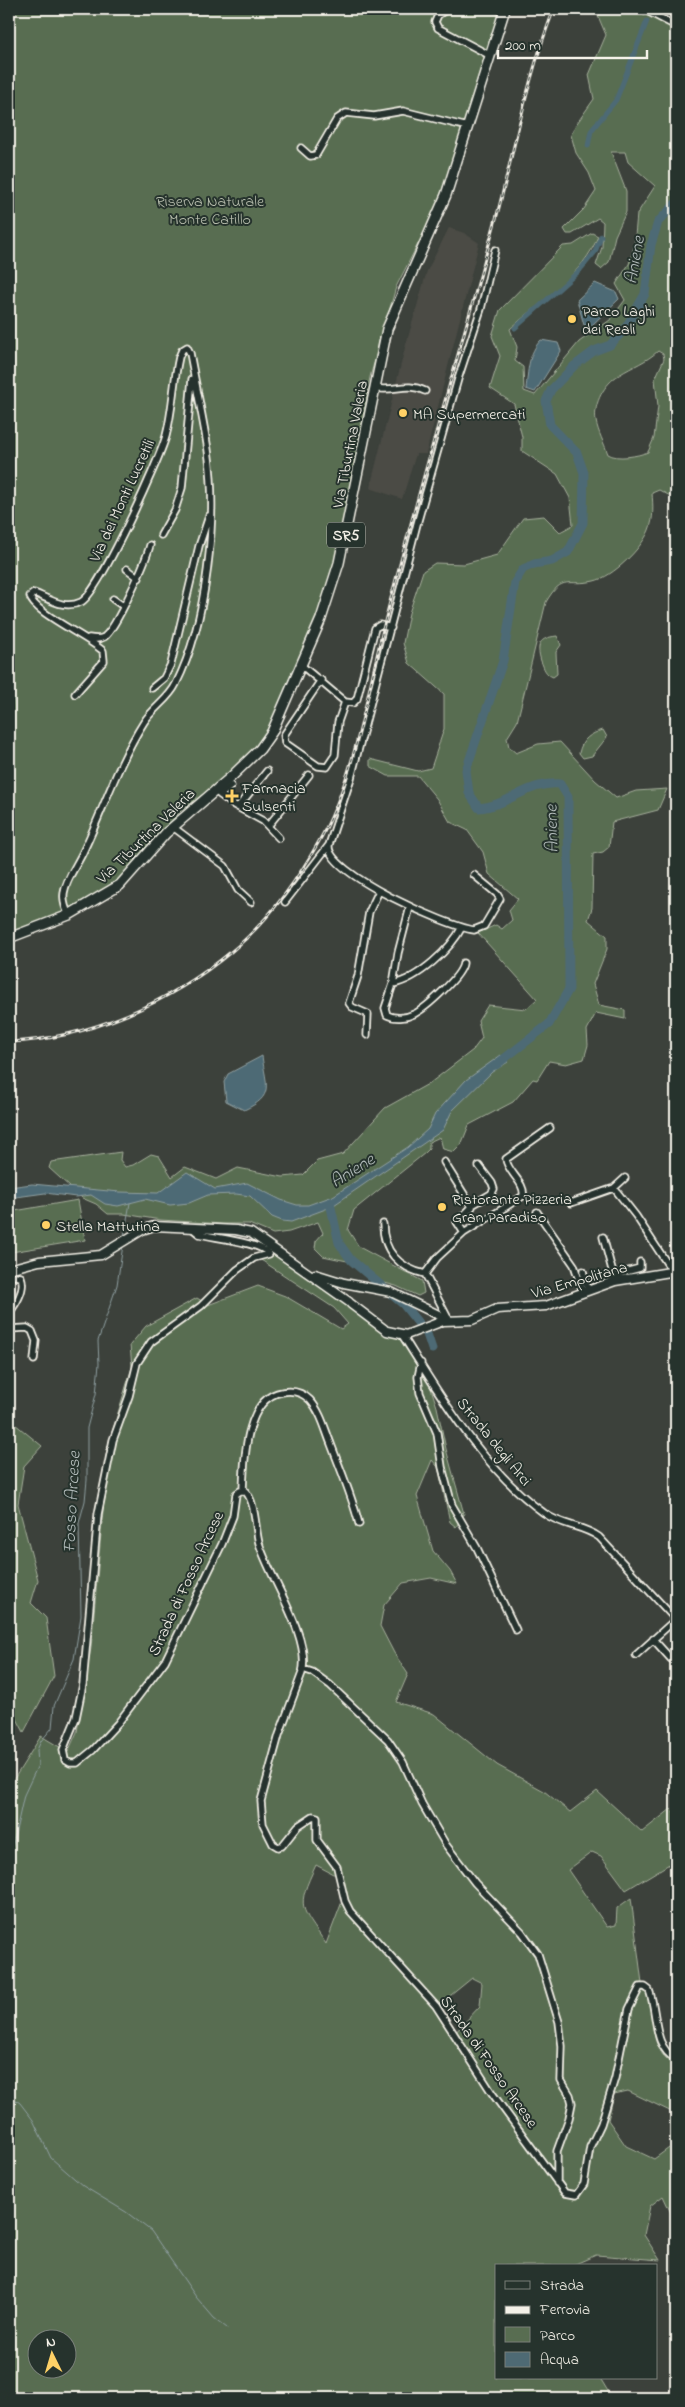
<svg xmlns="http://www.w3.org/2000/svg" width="685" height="2407" viewBox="0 0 685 2407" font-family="'Indie Flower',sans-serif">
  <rect width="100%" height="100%" fill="#3c413b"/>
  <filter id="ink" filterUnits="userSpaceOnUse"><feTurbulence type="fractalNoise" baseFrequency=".02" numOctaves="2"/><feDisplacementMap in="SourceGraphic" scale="10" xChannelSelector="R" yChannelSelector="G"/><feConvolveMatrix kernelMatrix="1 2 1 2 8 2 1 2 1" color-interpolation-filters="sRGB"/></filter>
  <g filter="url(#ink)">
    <!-- built -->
    <path fill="#4b4b45" d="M449,228L464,233L479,243L426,454H416L402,499L370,488L405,348L427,271Z"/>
    <!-- green -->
    <path fill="#586d51" stroke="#a6af9c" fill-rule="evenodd" d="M9,9H501L440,201L396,287L370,377L342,537L313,628L263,739L225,777L181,811L149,843L119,882L89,901L43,923L9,933Z
      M595,9H639L669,23L676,29V82L672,97L676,99V499L659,490L652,493C653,505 654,518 649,530C642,548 613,577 594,581C568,587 563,573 546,602L517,722L507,738L509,747L516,753L538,744L560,742L595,780L616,798L636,791L667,789L658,810L612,822L609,847L603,852L593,854L592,908L588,920L607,936V949L593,984L599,1005L625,1010V1019L596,1013L587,1030L588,1045L584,1059L566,1064L549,1061L537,1080L533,1079L513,1102L469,1125L461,1145L454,1152L443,1149L440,1137L429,1142V1149L425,1153L354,1210L348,1230L359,1247L422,1281L424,1293L418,1296L396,1286L377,1281L352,1262L323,1256L315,1248L316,1241L323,1233L318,1222L289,1232L273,1234L249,1224H223L161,1220L124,1214H108L96,1204L82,1198L49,1168L51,1162L121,1152L120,1160L125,1167L133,1165L151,1154L159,1156L172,1177L185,1167L216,1179L238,1168L283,1177L303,1175L317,1161L343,1154L385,1108L430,1083L473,1050L482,1038L478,1021L488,1005L526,1009L537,999L478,933L496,925L502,929L512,920L509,910L518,899L489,874L483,852L467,830L450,822L437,799L418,776H388L370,766V759L418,771L431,768L444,729V694L409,663L403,643L409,613L423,571L435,563L464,564L497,555L523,518L544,516L560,532L573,525L570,498L557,474L522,451V437L514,404L490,388L500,356L492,336L500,310L563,246L573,245L592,233L598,236C585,273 539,303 510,329L517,347L515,361L523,367L524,391L535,395L579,342L610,320L625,300L616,284L629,264L634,247L637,214L655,186L628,162L625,152H611L626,191V212L615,236L609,262L601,269L596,265L602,247L603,222L598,218L572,234H567L564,229L584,209L596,191L589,173L576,153L571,135L575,126L594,99L589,75L606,35ZM658,351L663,354L664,359L655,379L658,406L654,438L648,452C638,456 617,460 608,454C604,443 598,432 596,421C593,403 605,383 619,375C633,366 646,362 658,351Z
      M557,636L561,645L556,652L557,674L553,677C545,674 544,668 541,661C536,644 539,638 557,636Z
      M603,730L607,737L592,756L583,758L579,753C582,739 590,734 603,730Z
      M78,1200L85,1240L11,1252L9,1212Z
      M276,1254L389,1334L402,1340L428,1379L437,1407L446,1449L464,1514L456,1527L450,1522L438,1467L432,1460L417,1496L433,1551L450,1571L457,1584L431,1578L403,1583L384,1605L380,1626L394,1653L408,1674L396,1702L434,1714L497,1765L544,1791L570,1812L597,1791L642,1832L671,1809L676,1814V1860L626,1890L601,1856L592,1852L568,1870L607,1927L616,1925L617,1908L631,1898L643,1991L650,1996C653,2019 650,2055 676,2064V2114L628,2091L614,2094L608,2120L626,2146L654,2159L676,2143V2209L671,2213L663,2196L650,2206L644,2235L660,2260L596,2255L571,2266H496V2378H600L612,2398H9V1787L41,1736L68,1752L77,1732L91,1648L109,1442L132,1367L130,1345L146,1326L197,1298L208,1305L258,1286L285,1296L341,1329L348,1324L334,1308L261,1260ZM316,1865L333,1874L342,1873L346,1891L326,1944C301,1906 295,1909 316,1865ZM472,1978L482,1983L480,2006L453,2035L435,2008ZM38,2340H68V2370H38Z
      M15,1424L42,1446L24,1466L18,1504L38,1580L31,1603L46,1618L54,1676L24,1732L16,1717L9,1719V1426Z"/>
    <!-- water -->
    <path fill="#4e6a74" stroke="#90a0a2" d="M595,283L616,292L619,299L591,326L584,325L577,300Z
      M541,340L558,343L561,351L535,392L526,389C528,372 528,353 541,340Z
      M501,1055L508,1062L492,1072L452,1111L443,1130L331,1207L291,1222L282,1221L272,1217L250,1196L236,1194L208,1195L189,1203L170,1205L145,1199L118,1206L105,1204L91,1195L76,1197L45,1193L9,1198V1187L32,1184L120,1192L158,1193L187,1172L215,1189L247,1183L281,1200L297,1205H308L333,1196L408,1147L428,1129L435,1114L466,1080Z
      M262,1056C266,1086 275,1096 244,1110L226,1101L224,1082L228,1074Z"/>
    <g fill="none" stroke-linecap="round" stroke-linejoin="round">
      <!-- stream -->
      <path stroke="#90a0a2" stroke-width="1" d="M9,664L13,700L9,716
        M9,861L13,872L10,934
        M124,1236L130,1203
        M9,1862L24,1795L38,1765L37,1750L41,1741L52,1728L54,1706L74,1659L81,1616L79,1523L85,1501L87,1480V1428L96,1394L99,1364L98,1341L117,1285L123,1245
        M9,2095L20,2103L33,2120L51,2158L83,2186L126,2212L151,2231L196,2297L214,2318L227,2328"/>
      <!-- canal -->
      <path stroke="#4e6a74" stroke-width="5" d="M588,146L591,131L616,100L647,21
        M515,328L579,271L595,252L601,236"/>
      <!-- river -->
      <path stroke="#4e6a74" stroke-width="9" d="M496,1065L549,1024L569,989L568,797L560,784C529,781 508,806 479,808L469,793L466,770L503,661L515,582L523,569L534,564L552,561L568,552L583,523L584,473L577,453L550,425L546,401L551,390L574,366L594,351L610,345L625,329L645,294L651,245L658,222L676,203
        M330,1203L339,1243L351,1260L403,1304L427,1334L432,1349"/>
      <defs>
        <path id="street" d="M447,9L438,15L435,22L438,28L491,56
          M643,9L676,26
          M301,148L310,156L316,155L337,119L346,113L374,116L403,111L468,127
          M375,388C394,393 405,381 425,391
          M161,535L175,510L182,488L192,379
          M127,569L139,578
          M113,599L123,606
          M89,638C94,639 99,640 104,637C116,629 146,561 150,545
          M301,665L345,702L353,703L357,699L375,628L380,625L391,628
          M321,680L284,735L285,743L318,766L327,767L335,755L338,722L345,702
          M152,688L164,678L171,664L199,546L209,516
          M215,791L232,804L263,821L279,838
          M220,795L231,786
          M238,807L267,771
          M268,826L309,775
          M173,827L225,866L238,890L251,902
          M329,845C325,873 449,927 474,930L484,926L500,899L497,894L474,875
          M285,902L329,845L351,778L417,524L458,379L481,309L495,250
          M410,907L398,953L393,984L385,1008L387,1015C395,1019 406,1018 414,1014C426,1008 462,976 463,963
          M69,915C65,908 63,901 64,893C66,879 77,865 83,852C104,808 118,763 144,722C153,708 169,699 176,684C207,622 218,519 208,450C203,418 196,386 190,353L187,347L182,350L179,357C173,383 173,410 166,436C159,461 99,593 81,602C64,610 50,599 34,593L30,596C32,612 89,637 103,651L104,661L75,694
          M393,984C418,979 451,949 462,927
          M367,1035L368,1014L352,1007L349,1003L358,976L369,912L379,891
          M444,1162L472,1207L457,1222L464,1233L437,1258L425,1274L449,1320
          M614,1188L636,1216L672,1271
          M571,1203L614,1188L625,1178
          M472,1205L491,1194L494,1189L492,1183L479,1166
          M537,1212L574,1265L583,1292
          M383,1224C383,1251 399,1268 425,1274
          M193,1229L199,1234C215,1238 260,1242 269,1254L254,1258L237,1270L201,1306L151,1342L137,1363L129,1396L113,1440L98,1514L83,1684L76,1718L63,1750L65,1760L70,1763H77L93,1750L118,1723L165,1661L222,1544L233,1516L236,1494L240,1491H245C256,1502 255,1528 259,1543C269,1577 312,1638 302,1673L279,1735L261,1801L263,1824L273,1844L278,1847L282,1846L298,1826L313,1816L317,1817V1840L337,1867L345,1901L350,1911L436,2006L492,2093L565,2193L576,2195L584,2184L590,2147L601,2124L615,2078L629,2009L640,1987H645L649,1990C658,2012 652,2047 676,2059
          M464,1233L523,1196C526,1183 507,1172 506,1159L550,1128
          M603,1237L615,1281
          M583,1271L588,1290
          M9,1275L21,1277C26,1289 16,1304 9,1313
          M614,1278L621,1273L640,1268V1262
          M9,1329L27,1328L32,1331L36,1341L34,1360
          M402,1335C442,1398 483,1469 544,1513C561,1526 583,1525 599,1537L676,1620
          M421,1363L418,1377L420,1393L437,1433L442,1467L452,1505L477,1548L516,1630
          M243,1491C244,1461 245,1398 282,1392C292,1390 302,1392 310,1400C321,1412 325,1429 331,1444C341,1471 352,1496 359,1524
          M653,1639L671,1659
          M636,1655L676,1619
          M303,1669L312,1672L330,1685L388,1740L403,1762L422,1804L446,1845L475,1883L522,1932L538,1954L559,2022L562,2046L561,2080L570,2095L572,2103L569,2118L557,2151V2183"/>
        <path id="secondary" d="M9,1269L39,1261L101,1255L142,1230L154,1226L236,1230L251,1233L349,1302
          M315,1274L344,1283L391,1292L449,1320
          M351,1304L384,1329
          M387,1331L406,1335L443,1321L472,1320L497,1309L546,1306L615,1281L676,1271"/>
        <path id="primary" d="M9,938L69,915L120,885L166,833L231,777L260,749L272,732L321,619L339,563L387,329L446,195L505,9"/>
      </defs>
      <!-- street casing -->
      <use href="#street" stroke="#f4f1e8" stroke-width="9"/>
      <!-- secondary casing -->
      <use href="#secondary" stroke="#f4f1e8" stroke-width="11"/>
      <!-- primary casing -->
      <use href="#primary" stroke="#f4f1e8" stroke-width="12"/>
      <!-- street -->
      <use href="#street" stroke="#26332d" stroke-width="5.5"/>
      <!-- secondary -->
      <use href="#secondary" stroke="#26332d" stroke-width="8"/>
      <!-- primary -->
      <use href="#primary" stroke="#26332d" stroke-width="9"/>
      <defs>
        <path id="rail" d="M9,1042C89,1039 171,1002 232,951C267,922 296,882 318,843C354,782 368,690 385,621C420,485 460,350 497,215C515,146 528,75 554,9"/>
      </defs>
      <!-- rail casing -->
      <use href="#rail" stroke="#f4f1e8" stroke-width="3"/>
      <!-- rail -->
      <use href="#rail" stroke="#26332d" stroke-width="1" stroke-dasharray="4" stroke-linecap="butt"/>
    </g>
  </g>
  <!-- markers -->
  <g fill="#ffd166" stroke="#26332d" stroke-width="2">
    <circle cx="572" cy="319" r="5"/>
    <circle cx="403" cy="413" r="5"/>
    <path d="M229.5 788.5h5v5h5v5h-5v5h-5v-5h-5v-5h5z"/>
    <circle cx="442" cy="1207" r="5"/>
    <circle cx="46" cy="1225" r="5"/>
  </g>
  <g text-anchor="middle" stroke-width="4" stroke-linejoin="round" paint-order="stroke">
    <!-- shield labels -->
    <rect fill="#26332d" stroke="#b6b8b0" stroke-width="1" x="327" y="522.5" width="38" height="25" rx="4"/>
    <g font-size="15" font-weight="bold" fill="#f4f1e8">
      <text x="346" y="540">SR5</text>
    </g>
    <!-- park labels -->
    <g font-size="16" fill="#b6bcac" stroke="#26332d">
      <text x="210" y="206">Riserva Naturale<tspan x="210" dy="18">Monte Catillo</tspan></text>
    </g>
    <!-- poi labels -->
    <g font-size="16" fill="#f4f1e8" stroke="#26332d" text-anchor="start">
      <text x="582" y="316">Parco Laghi<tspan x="582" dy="18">dei Reali</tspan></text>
      <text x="413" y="419">MA Supermercati</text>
      <text x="242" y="793">Farmacia<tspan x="242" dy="18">Sulsenti</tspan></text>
      <text x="452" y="1204">Ristorante Pizzeria<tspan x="452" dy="18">Gran Paradiso</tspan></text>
      <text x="56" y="1231">Stella Mattutina</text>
    </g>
    <!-- street labels -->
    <g font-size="16" fill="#f4f1e8" stroke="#26332d">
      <text transform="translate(349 444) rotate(-79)" y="6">Via Tiburtina Valeria</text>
      <text transform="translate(121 500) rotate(-65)" y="6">Via dei Monti Lucretili</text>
      <text transform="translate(145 835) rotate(-44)" y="6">Via Tiburtina Valeria</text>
      <text transform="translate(579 1279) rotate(-16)" y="6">Via Empolitana</text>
      <text transform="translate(495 1441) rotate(51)" y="6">Strada degli Arci</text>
      <text transform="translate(185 1583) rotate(-65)" y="6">Strada di Fosso Arcese</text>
      <text transform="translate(490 2061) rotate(55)" y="6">Strada di Fosso Arcese</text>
    </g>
    <!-- water labels -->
    <g font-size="18" font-style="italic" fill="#b2bbba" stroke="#26332d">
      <text transform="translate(634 260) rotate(-80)" y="6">Aniene</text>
      <text transform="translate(551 829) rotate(-91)" y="6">Aniene</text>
      <text transform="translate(352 1170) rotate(-32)" y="6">Aniene</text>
      <text transform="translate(71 1502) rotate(-87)" y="6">Fosso Arcese</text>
    </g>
  </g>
  <!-- margin -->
  <rect width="685" height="2407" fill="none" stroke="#26332d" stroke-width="30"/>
  <rect x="15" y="15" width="655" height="2377" fill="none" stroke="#f4f1e8" stroke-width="2" filter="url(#ink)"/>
  <!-- legend -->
  <rect x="495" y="2264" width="162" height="115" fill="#26332d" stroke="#787f78"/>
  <rect x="505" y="2281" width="25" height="8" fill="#26332d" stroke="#787f78"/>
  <text x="540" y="2290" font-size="15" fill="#f4f1e8">Strada</text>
  <rect x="505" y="2306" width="25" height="8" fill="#f4f1e8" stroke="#787f78"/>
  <text x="540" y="2314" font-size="15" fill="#f4f1e8">Ferrovia</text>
  <rect x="505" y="2327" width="25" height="15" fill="#586d51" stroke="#787f78"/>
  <text x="540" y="2340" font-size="15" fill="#f4f1e8">Parco</text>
  <rect x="505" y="2352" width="25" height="15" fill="#4e6a74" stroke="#787f78"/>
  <text x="540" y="2364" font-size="15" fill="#f4f1e8">Acqua</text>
  <!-- north arrow -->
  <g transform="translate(52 2354) rotate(355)"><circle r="24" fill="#26332d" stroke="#787f78"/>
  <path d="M0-4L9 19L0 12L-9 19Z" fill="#ffd166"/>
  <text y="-8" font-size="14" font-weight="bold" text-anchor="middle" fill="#f4f1e8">N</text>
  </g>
  <!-- scale -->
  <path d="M498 50v8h149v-8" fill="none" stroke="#f4f1e8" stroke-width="2.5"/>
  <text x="505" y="50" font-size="15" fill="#f4f1e8" stroke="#26332d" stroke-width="4" paint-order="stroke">200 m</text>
</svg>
